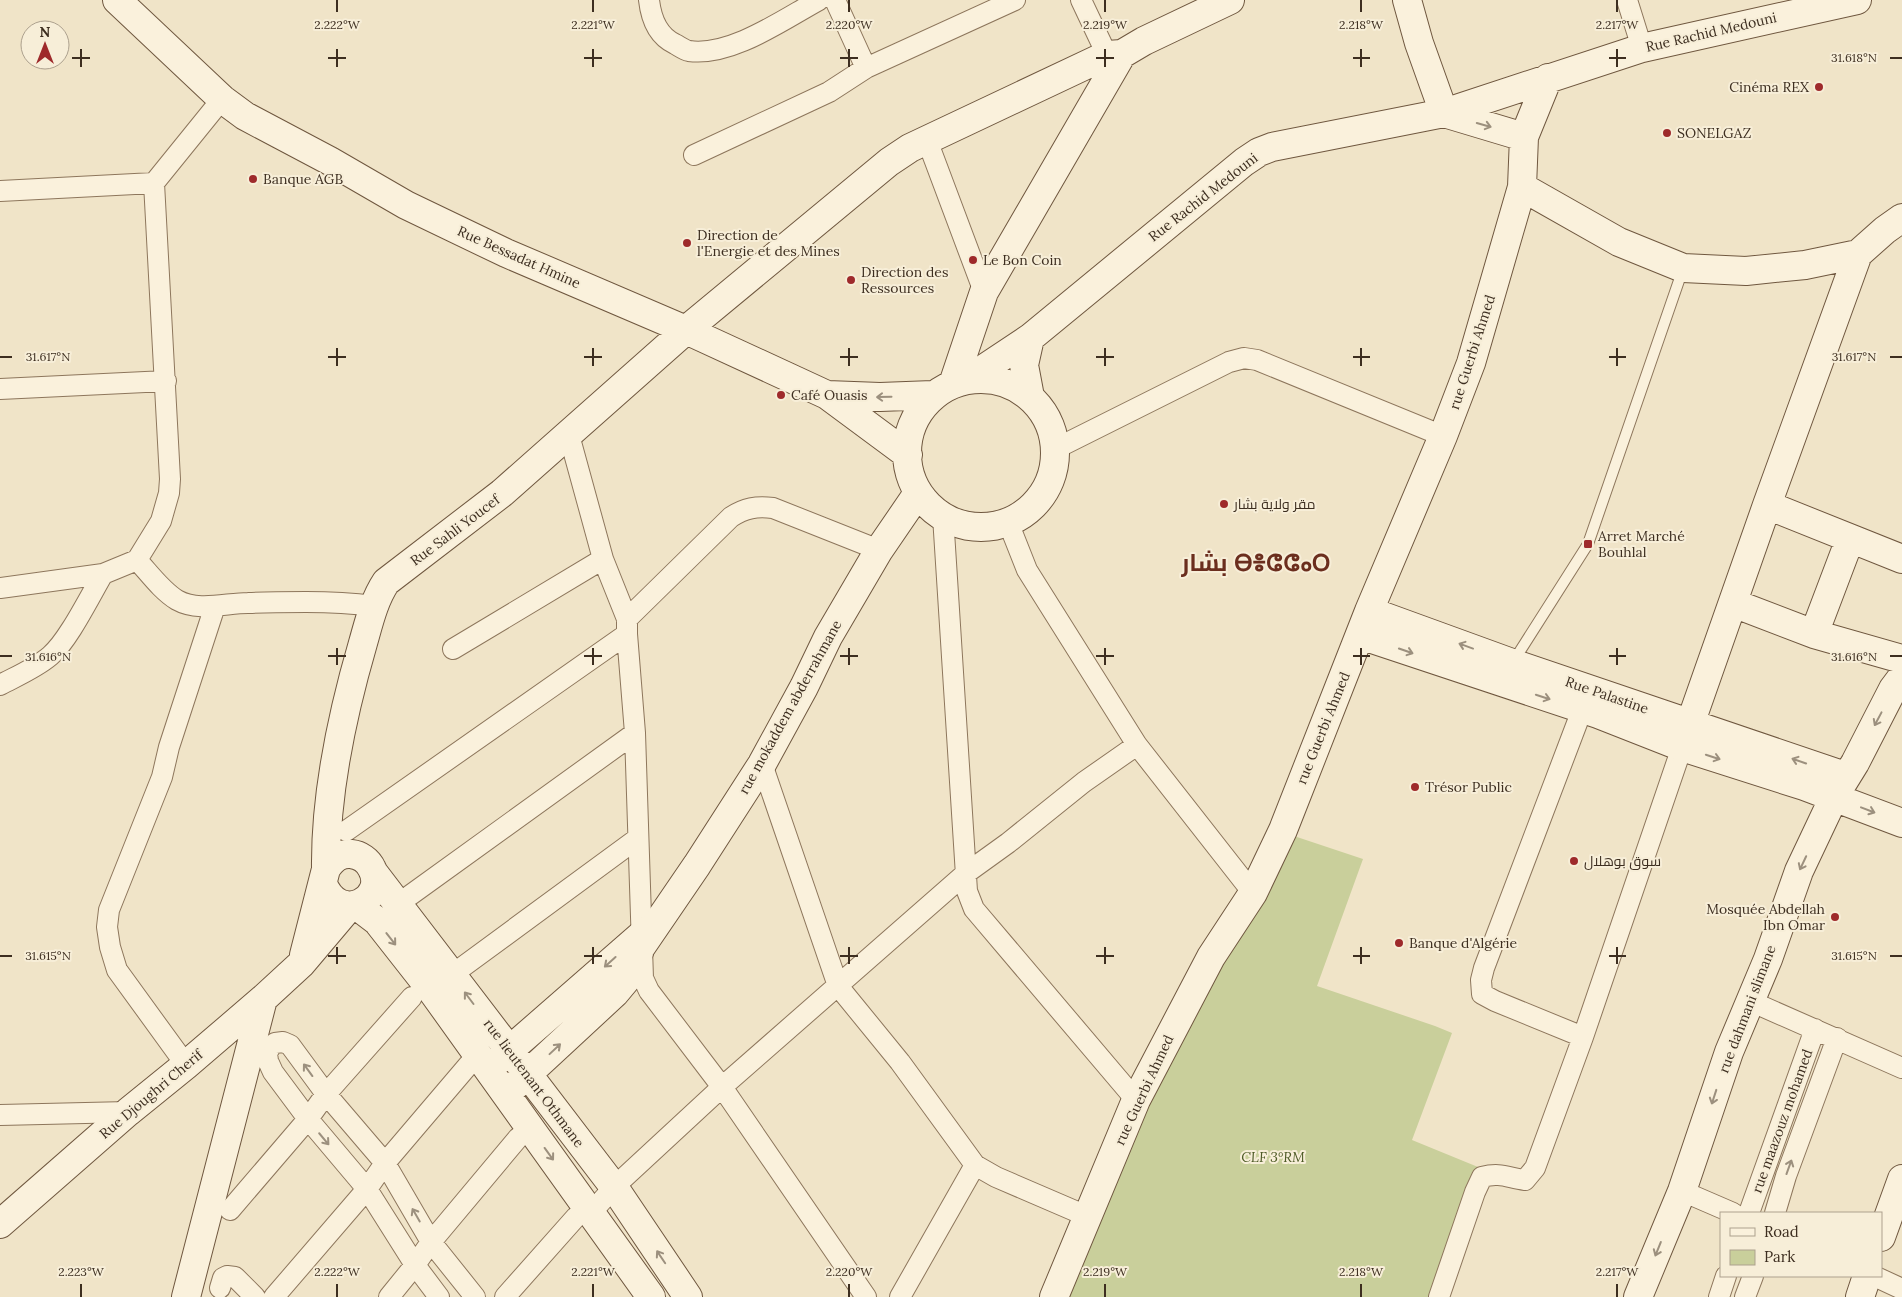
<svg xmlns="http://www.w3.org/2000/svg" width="1902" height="1297" viewBox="0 0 1902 1297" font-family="Lora,Cairo,'Noto Sans Tifinagh',serif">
  <rect width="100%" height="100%" fill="#f0e4c8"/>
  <!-- green -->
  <path fill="#c9cf9b" d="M1291,835L1363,859L1317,986L1435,1026L1452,1033L1412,1140L1478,1167L1433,1297H1064L1115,1161Z"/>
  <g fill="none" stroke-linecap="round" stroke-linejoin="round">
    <defs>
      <path id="lane" d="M1513,662L1588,544L1683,269"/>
      <path id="street" d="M649,0C651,18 658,36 675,44C679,46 684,50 689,51C731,57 784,19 819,0
        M835,0L866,68
        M1081,0L1107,55
        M1627,0L1642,48
        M927,140L984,292
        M694,155L829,92L866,68L1015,0
        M0,191L154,183L222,99
        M0,389L166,381
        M569,435L603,559
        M1055,449L1229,362L1244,358L1257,360L1443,436
        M943,516L967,891L974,909L1136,1100
        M1008,522L1027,570L1137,745L1253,893
        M137,560C149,573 162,591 177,600C198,612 226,603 248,603C267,602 287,602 306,602C329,602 351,603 374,606
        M0,588L103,574L137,560L161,521L169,493L170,479L154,183
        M627,619V634L635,733L643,978L649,991L722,1087L866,1297
        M453,649L603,559L627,619L731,517C745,508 756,506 773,508L879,550
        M0,685C17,676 36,668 50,656C68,641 90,596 103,574
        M762,764L838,986L900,1062L975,1165L996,1177L1089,1217
        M346,831L627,634
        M398,904L635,733
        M442,982L638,838
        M1750,1001L1902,1068
        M1583,1037L1495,1001L1482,994L1481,980L1484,968L1582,710L1589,698
        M186,1065L117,970L110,947L107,927L109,910L162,777L169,747L215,606
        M0,1115L128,1112
        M1682,1191L1733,1213
        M230,1210L308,1119L326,1094L412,997
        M591,1213L614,1187L722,1087L965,874L1008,843L1084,782L1137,745
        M1749,1213L1815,1029
        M1775,1213L1786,1176L1837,1038
        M1874,1276L1902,1289
        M220,1288L223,1278L227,1276L235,1277L255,1297
        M274,1297L367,1189L385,1163L471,1062
        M389,1297L415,1265L431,1242L518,1138
        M439,1297L415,1265L367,1189L308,1119L273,1072L268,1061L267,1053L271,1046L275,1043L283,1042L290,1045L326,1094L385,1163L431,1242L475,1297
        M505,1297L576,1217
        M900,1297L975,1165
        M1439,1297L1475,1192L1482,1177C1501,1172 1508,1178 1525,1180L1535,1168L1583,1037L1682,747
        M1719,1297L1726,1276
        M1745,1297L1753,1276"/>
      <path id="secondary" d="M117,0L222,99L245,116L330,161L406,205L506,253L686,330L827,395L908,455
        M1407,0L1419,43L1444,113
        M1444,113L1524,137
        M1522,187L1619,242L1683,268L1746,271L1805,265L1858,254L1885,230L1902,218
        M907 453a74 74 0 1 1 148 0a74 74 0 1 1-148 0Z
        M967,380L1030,338L1244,162L1259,152L1272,147L1444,113L1642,48L1857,0
        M953,384L984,292L1122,54L1144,41L1230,0
        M827,395L880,397L933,395
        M1030,397L1024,365L1030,338
        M1767,505L1902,559
        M1733,603L1814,634L1902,659
        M1369,611L1512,663L1845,776
        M1814,634L1850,539
        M1360,635L1598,714L1682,747L1804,786L1902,823
        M1682,747L1767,505L1858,254
        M326,869C325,793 342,715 363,643C369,622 374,600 386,582L502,493L686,330L889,162L910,148L1107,55L1122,54
        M374,873L614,1187L688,1297
        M356,905L377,921L432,991L651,1297
        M304,955L326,869C332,860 339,853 351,854C360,855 368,860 372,869C388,898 340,926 323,884
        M496,1062L646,931
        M506,1094L615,993L630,975L641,947L697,865L762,764L804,687L828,637L879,550L918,493
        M0,1224L128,1112L186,1065L263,999L301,964L350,906
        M1881,1237L1902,1179
        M186,1297L263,999
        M1054,1297L1136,1100L1211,957L1253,893L1283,830L1369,611L1443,436L1471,363L1522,187L1524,137L1548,78
        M1638,1297L1682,1191L1729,1052L1768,959L1799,871L1834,797L1855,763L1893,689L1902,677
        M1860,1297L1867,1276"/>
    </defs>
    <!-- lane casing -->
    <use href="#lane" stroke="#8d765c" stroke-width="12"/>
    <!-- street casing -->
    <use href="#street" stroke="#8d765c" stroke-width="22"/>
    <!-- secondary casing -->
    <use href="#secondary" stroke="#6f573f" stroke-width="30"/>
    <!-- lane -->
    <use href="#lane" stroke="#faf1dc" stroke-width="10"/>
    <!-- street -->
    <use href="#street" stroke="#faf1dc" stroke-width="20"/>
    <!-- secondary -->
    <use href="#secondary" stroke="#faf1dc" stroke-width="28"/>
  </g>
  <!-- one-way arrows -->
  <defs><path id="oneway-shaft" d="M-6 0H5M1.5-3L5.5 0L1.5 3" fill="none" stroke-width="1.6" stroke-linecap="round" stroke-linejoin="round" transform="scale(1.25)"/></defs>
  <g stroke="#9c907e">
    <use href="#oneway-shaft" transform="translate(1484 125) rotate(16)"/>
    <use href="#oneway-shaft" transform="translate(884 397) rotate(179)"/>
    <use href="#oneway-shaft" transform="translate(1466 646) rotate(-160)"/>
    <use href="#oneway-shaft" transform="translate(1406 651) rotate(19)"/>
    <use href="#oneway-shaft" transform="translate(1543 697) rotate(18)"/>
    <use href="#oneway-shaft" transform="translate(1878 719) rotate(118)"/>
    <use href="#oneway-shaft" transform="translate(1713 757) rotate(18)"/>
    <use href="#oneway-shaft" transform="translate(1799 761) rotate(-161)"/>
    <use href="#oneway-shaft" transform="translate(1868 810) rotate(21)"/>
    <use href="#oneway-shaft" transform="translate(1803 863) rotate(115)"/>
    <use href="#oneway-shaft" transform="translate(391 939) rotate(52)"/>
    <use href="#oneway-shaft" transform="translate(610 962) rotate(138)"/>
    <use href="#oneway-shaft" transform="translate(469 998) rotate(-127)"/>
    <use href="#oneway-shaft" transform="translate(555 1049) rotate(-43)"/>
    <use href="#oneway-shaft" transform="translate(308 1070) rotate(-126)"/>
    <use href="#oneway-shaft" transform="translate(1714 1097) rotate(108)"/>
    <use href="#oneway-shaft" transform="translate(324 1139) rotate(50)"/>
    <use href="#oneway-shaft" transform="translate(549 1154) rotate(54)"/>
    <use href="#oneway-shaft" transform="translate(1789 1167) rotate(-70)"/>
    <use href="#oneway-shaft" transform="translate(416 1215) rotate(-120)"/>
    <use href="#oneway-shaft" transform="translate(1658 1249) rotate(112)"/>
    <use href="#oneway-shaft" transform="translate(661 1257) rotate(-124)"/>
  </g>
  <!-- ticks -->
  <path fill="none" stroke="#3d2e20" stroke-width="2" d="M337,0V12M593,0V12M849,0V12M1105,0V12M1361,0V12M1617,0V12M81,49V67M337,49V67M593,49V67M849,49V67M1105,49V67M1361,49V67M1617,49V67M72,58H90M328,58H346M584,58H602M840,58H858M1096,58H1114M1353,58H1370M1609,58H1626M1890,58H1902M337,348V366M593,348V366M849,348V366M1105,348V366M1361,348V366M1617,348V366M0,357H12M328,357H346M584,357H602M840,357H858M1096,357H1114M1353,357H1370M1609,357H1626M1890,357H1902M337,648V665M593,648V665M849,648V665M1105,648V665M1361,648V665M1617,648V665M0,656H12M328,656H346M584,656H602M840,656H858M1096,656H1114M1353,656H1370M1609,656H1626M1890,656H1902M337,947V964M593,947V964M849,947V964M1105,947V964M1361,947V964M1617,947V964M0,956H12M328,956H346M584,956H602M840,956H858M1096,956H1114M1353,956H1370M1609,956H1626M1890,956H1902M81,1284V1297M337,1284V1297M593,1284V1297M849,1284V1297M1105,1284V1297M1361,1284V1297M1617,1284V1297"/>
  <!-- markers -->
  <g fill="#9e2a2b" stroke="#f7eed8" stroke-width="2">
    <circle cx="1819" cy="87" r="5"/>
    <circle cx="1667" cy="133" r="5"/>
    <circle cx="253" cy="179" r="5"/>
    <circle cx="687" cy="243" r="5"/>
    <circle cx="973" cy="260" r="5"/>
    <circle cx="851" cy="280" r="5"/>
    <circle cx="781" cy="395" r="5"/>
    <circle cx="1224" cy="504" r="5"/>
    <rect x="1583" y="539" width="10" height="10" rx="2.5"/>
    <circle cx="1415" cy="787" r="5"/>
    <circle cx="1574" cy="861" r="5"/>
    <circle cx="1835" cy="917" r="5"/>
    <circle cx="1399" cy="943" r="5"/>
  </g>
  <g text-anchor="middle" stroke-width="4" stroke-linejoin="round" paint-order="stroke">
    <!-- street labels -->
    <g font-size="14" fill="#3d2e20" stroke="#f7eed8">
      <text transform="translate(1711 32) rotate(-13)" y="5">Rue Rachid Medouni</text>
      <text transform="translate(1203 197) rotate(-38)" y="5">Rue Rachid Medouni</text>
      <text transform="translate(519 257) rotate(24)" y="5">Rue Bessadat Hmine</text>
      <text transform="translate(1472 352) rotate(-72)" y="5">rue Guerbi Ahmed</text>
      <text transform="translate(455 530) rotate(-37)" y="5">Rue Sahli Youcef</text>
      <text transform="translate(1607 695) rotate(19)" y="5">Rue Palastine</text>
      <text transform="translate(790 707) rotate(-61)" y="5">rue mokaddem abderrahmane</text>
      <text transform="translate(1323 728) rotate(-68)" y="5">rue Guerbi Ahmed</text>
      <text transform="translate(1747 1009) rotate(-69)" y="5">rue dahmani slimane</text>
      <text transform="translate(534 1083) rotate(53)" y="5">rue lieutenant Othmane</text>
      <text transform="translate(1144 1090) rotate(-65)" y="5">rue Guerbi Ahmed</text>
      <text transform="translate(151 1094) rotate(-40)" y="5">Rue Djoughri Cherif</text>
      <text transform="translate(1782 1121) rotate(-70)" y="5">rue maazouz mohamed</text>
    </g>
    <!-- poi labels -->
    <g font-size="14" fill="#3d2e20" stroke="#f7eed8" text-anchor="start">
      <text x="1809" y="92" text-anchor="end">Cinéma REX</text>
      <text x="1677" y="138">SONELGAZ</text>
      <text x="263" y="184">Banque AGB</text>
      <text x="697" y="240">Direction de<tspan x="697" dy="16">l'Energie et des Mines</tspan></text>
      <text x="983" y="265">Le Bon Coin</text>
      <text x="861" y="277">Direction des<tspan x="861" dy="16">Ressources</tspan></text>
      <text x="791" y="400">Café Ouasis</text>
      <text x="1234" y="509">مقر ولاية بشار</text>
      <text x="1598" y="541">Arret Marché<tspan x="1598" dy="16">Bouhlal</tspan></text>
      <text x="1425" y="792">Trésor Public</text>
      <text x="1584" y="866">سوق بوهلال</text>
      <text x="1825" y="914" text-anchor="end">Mosquée Abdellah<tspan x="1825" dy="16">Ibn Omar</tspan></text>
      <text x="1409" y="948">Banque d'Algérie</text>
    </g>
    <!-- park labels -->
    <g font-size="14" font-style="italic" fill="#4d5a26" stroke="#f7eed8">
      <text x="1273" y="1162">CLF 3°RM</text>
    </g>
    <!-- town labels -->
    <g font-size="24" font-weight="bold" fill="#6b2e1e" stroke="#f7eed8">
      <text x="1256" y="571">بشار ⴱⴻⵛⵛⴰⵔ</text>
    </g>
  </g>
  <g font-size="12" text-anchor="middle" fill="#3d2e20" stroke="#f7eed8" stroke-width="4" stroke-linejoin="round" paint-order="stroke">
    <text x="337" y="29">2.222°W</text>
    <text x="593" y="29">2.221°W</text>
    <text x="849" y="29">2.220°W</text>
    <text x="1105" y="29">2.219°W</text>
    <text x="1361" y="29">2.218°W</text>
    <text x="1617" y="29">2.217°W</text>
    <text x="1854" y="62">31.618°N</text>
    <text x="48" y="361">31.617°N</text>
    <text x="1854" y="361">31.617°N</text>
    <text x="48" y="661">31.616°N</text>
    <text x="1854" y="661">31.616°N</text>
    <text x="48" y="960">31.615°N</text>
    <text x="1854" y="960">31.615°N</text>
    <text x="81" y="1276">2.223°W</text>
    <text x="337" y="1276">2.222°W</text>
    <text x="593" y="1276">2.221°W</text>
    <text x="849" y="1276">2.220°W</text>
    <text x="1105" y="1276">2.219°W</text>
    <text x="1361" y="1276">2.218°W</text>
    <text x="1617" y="1276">2.217°W</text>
  </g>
  <!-- legend -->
  <rect x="1720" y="1212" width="162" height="65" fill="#f7eed8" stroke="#ada18e"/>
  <rect x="1730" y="1228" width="25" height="8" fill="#faf1dc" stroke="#ada18e"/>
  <text x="1764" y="1237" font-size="15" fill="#3d2e20">Road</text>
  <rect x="1730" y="1250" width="25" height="15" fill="#c9cf9b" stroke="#ada18e"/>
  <text x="1764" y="1262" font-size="15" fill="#3d2e20">Park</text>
  <!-- north arrow -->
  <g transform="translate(45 45)"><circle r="24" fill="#f7eed8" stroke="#ada18e"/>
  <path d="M0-4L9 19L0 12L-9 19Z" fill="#9e2a2b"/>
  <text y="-8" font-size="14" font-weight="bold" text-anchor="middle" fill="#3d2e20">N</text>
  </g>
</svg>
